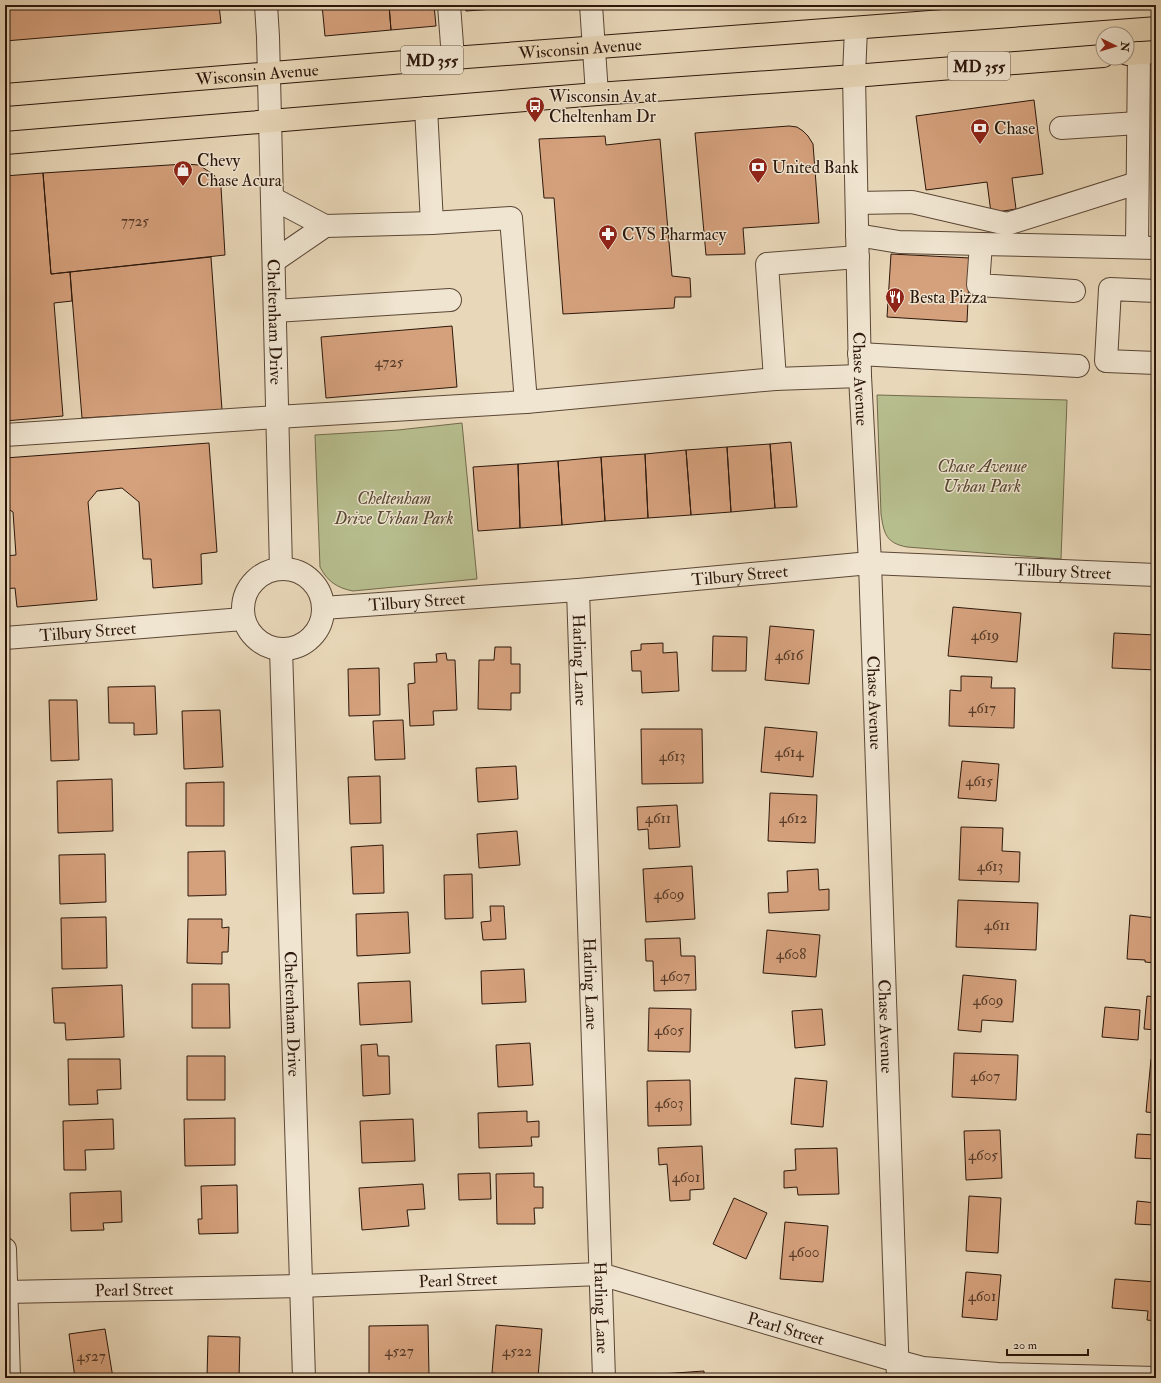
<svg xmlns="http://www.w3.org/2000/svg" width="1161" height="1383" viewBox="0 0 1161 1383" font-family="'IM FELL Double Pica',serif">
  <rect width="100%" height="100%" fill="#e8d7b8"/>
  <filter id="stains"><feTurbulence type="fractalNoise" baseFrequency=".005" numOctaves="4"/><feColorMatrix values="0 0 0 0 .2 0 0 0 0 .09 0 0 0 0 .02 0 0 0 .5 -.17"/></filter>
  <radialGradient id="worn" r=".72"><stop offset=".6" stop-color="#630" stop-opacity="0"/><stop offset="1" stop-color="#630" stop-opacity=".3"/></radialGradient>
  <!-- green -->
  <path fill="#b7be8e" stroke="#726a4c" d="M877,395L1067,400L1061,559L907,547C886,543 884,534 881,514Z
    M462,423L477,579L353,591C337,588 327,581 320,567L315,435L398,430Z"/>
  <!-- building -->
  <path fill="#d5a17d" stroke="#2c170b" d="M5,5H219L221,23L5,41Z
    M322,5H389L391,30L325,36Z
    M389,5H434L436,26L391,30Z
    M466,5H538V6L466,11Z
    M1034,100L1043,174L1012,178L1016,209L991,213L987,182L926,190L916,116Z
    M789,126L797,127L803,131L808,136L813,144L819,223L743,228L745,254L706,255L695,133Z
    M605,136L606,145L660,139L672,276L690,278L691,297H675L674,308L563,314L554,198H544L539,139Z
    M185,164L199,165L214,175L221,187L225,255L51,274L43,173Z
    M43,173L51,274L70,272L72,301L54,303L63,416L5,421V176Z
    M891,254L970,258L967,322L887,317Z
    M211,257L222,410L82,418L70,272Z
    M452,326L457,387L326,398L321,337Z
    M791,442L797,507L775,508L770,444Z
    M209,443L217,552L201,554L202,584L153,588L151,559H143L139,502L122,488L97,491L88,502L97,600L17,607L15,588L5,589V556L16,555L13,512L5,507V458Z
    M770,444L775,508L731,512L727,447Z
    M727,447L731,512L691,515L686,450Z
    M686,450L691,515L648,518L645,454Z
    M645,454L648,518L605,521L601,457Z
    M601,457L605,521L562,525L558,461Z
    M558,461L562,525L520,528L518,464Z
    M518,464L520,528L478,531L473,467Z
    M953,607L1021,613L1017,662L948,656Z
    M770,626L814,630L809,684L765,680Z
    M1114,633L1156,635V670L1112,668Z
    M713,636L747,637L746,671H712Z
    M663,643V653L677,652L679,691L642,693L641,671H632L631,651L641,650V644Z
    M495,647H511V664H520V693H511V710L478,709L479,660H494Z
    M446,653L447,660H455L457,710L433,711L434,725L410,726L408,684L415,683L414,663L437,662L436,654Z
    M379,668L380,715L349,716L348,669Z
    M961,676L992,677L991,688H1015L1014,728L949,726L950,690L961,691Z
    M155,686L157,734L134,735V723H109L108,687Z
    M49,700H77L79,760L51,761Z
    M220,710L223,767L184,769L182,711Z
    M403,720L405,759L375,760L373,721Z
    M765,727L817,732L813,777L761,772Z
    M641,729H702L703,783L642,784Z
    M962,761L999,764L996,801L958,798Z
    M516,766L518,799L478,802L476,768Z
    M380,776L381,823L350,824L348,777Z
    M112,779L113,831L58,833L57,781Z
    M224,782V826H186V783Z
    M770,793L817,795L815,843L768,841Z
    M677,805L680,847L649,849L648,829L638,830L637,807Z
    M961,827L1003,828L1002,851L1020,852L1019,882L959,880Z
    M517,831L520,865L479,868L477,834Z
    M383,845L384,893L353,894L351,847Z
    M225,851L226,895L188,896V852Z
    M105,854L106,902L60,904L59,855Z
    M692,866L695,919L646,922L643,869Z
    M818,869L819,890L829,889V910L769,913L768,893L788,892L787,871Z
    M472,874L473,918L445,919L444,875Z
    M958,900L1038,903L1036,950L956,947Z
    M490,906H504L506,939L483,940L481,922L491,921Z
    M408,912L410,953L357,956L356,914Z
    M1130,915L1156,918V963L1145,962V960L1127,959Z
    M106,917L107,968L62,969L61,918Z
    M188,919H222V928L229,927L228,952H222V964L187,963Z
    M767,930L820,935L816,977L763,973Z
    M680,938L681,956H695L696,990L654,991L653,961H646L645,939Z
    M524,969L526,1002L482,1004L481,971Z
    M963,975L1016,980L1013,1022L982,1020L981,1032L958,1030Z
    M410,981L412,1022L360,1025L358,983Z
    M192,984H229L230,1028H192Z
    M122,985L124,1037L66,1040L65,1023H54L52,988Z
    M1147,996L1156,997V1030L1144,1029Z
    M1105,1007L1140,1010L1138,1040L1102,1037Z
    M649,1008L691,1009L690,1052L648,1051Z
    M822,1009L825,1045L795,1048L792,1011Z
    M530,1043L533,1085L498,1087L496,1045Z
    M377,1044L378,1056H389L390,1094L363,1096L361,1045Z
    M954,1053L1018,1055L1016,1100L952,1097Z
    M187,1056H225V1100H187Z
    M68,1059H120L121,1089L97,1090L98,1104L69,1105Z
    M1151,1059H1156V1113L1146,1112Z
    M795,1078L827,1081L823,1127L791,1124Z
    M690,1080L691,1125L648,1126L647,1081Z
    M527,1111V1122L539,1121V1137H531L532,1146L479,1148L478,1113Z
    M235,1118V1165L185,1166L184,1119Z
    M113,1119L114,1149L85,1150L86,1170H64L63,1121Z
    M413,1119L415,1161L362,1163L360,1121Z
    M1000,1130L1002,1178L966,1180L964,1131Z
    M1137,1134L1156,1135V1159L1135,1158Z
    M702,1146L704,1189L690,1190V1200L670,1201L667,1164L659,1165L658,1148Z
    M837,1148L839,1194L798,1195L797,1187L784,1188V1171L796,1170L795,1149Z
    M490,1173L491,1199L459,1200L458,1174Z
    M534,1173V1187H543V1208H534L535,1224H497L496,1174Z
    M423,1184L425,1209L407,1210L409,1226L362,1230L359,1188Z
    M237,1185L238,1233L199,1234L198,1219H202L201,1186Z
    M121,1191L122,1222L103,1223L104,1230L71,1231L70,1193Z
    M969,1196L1001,1198L998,1253L966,1251Z
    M734,1198L767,1213L746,1259L713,1244Z
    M1137,1201L1156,1203V1247H1152L1154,1225L1135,1224Z
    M785,1222L828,1226L823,1282L780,1279Z
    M966,1272L1001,1275L997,1320L962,1317Z
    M1115,1279L1156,1282V1321L1147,1320L1148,1311L1112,1308Z
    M428,1325L429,1375L369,1376V1326Z
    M496,1325L542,1329L538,1377L492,1373Z
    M105,1329L113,1378H75L69,1334Z
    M208,1336L240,1337L239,1378H207Z
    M704,1371V1378H661V1374Z"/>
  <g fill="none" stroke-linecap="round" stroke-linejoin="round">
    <defs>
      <g id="minor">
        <path id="s1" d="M266,5L268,37L281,569"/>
        <path d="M449,5L453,58"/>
        <path d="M591,5L597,94"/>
        <path id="s2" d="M856,28L854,76L860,376L870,563L898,1378"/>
        <path d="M426,108L432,223"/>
        <path d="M1061,128L1138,123"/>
        <path d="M857,203L912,202L1007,224L1137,183"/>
        <path d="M857,235L899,242L981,244L978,285L1074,291"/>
        <path d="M981,244L1156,248"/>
        <path d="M1137,247L1139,53"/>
        <path d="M858,257L767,264L775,379L860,376"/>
        <path d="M274,261L325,226"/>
        <path d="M1156,291L1110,289L1106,361L1156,363"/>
        <path d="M275,311L450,300"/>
        <path d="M859,354L1078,366"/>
        <path d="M526,402L775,379"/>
        <path d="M5,435L277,417L526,402L511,218L432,223L325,226L272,198"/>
        <circle cx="283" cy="609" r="40"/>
        <path id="s3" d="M578,590L604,1378"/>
        <path id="s4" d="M323,608L578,590L870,563L1156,575"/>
        <path id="s5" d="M5,638L243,619"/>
        <path id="s6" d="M281,649L304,1378"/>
        <path d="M5,1249L9,1378"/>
        <path id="s7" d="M5,1292L301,1286L600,1274L897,1361L923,1368L998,1374L1156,1378"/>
      </g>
      <g id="major">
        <path d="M1127,54L1156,52"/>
        <path id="s8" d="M5,95L453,58L1156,5"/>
        <path d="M5,143L597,94L854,76L1103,56"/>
      </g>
    </defs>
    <!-- minor casing -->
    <use href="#minor" stroke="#5b4736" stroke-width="24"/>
    <!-- major casing -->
    <use href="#major" stroke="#2c170b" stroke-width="24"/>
    <!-- minor -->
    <use href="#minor" stroke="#f0e5d1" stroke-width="22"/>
    <!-- major -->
    <use href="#major" stroke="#e8d7b8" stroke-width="22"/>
  </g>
  <!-- icons -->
  <defs>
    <symbol id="bus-pin" viewBox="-11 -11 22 30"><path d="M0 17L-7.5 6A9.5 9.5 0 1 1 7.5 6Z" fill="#8f2418" stroke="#f0e5d1"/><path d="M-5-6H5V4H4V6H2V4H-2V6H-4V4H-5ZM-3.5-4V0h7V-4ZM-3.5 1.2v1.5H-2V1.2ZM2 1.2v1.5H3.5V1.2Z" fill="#fff"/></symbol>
    <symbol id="bank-pin" viewBox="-11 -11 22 30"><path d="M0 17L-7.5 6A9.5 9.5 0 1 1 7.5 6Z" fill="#8f2418" stroke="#f0e5d1"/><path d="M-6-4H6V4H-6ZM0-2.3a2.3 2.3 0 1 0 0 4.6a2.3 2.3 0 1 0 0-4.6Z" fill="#fff"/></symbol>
    <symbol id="shop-pin" viewBox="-11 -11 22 30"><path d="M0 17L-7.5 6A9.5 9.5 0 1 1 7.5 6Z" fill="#8f2418" stroke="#f0e5d1"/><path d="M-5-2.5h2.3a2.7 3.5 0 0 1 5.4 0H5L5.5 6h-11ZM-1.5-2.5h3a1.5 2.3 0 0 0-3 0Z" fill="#fff"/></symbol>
    <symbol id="pharmacy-pin" viewBox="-11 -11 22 30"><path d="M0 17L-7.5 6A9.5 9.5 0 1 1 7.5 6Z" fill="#8f2418" stroke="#f0e5d1"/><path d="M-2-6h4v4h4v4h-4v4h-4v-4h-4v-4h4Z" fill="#fff"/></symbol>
    <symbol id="restaurant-pin" viewBox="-11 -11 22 30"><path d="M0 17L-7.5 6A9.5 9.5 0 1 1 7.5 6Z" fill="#8f2418" stroke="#f0e5d1"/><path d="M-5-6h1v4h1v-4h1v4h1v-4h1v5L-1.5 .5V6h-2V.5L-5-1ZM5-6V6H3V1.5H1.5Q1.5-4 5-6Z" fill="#fff"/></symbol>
  </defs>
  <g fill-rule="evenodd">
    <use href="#bus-pin" x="524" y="95" width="22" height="30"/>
    <use href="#bank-pin" x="969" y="117" width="22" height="30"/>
    <use href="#bank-pin" x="747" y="156" width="22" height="30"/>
    <use href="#shop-pin" x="172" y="159" width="22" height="30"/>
    <use href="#pharmacy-pin" x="597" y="223" width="22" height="30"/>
    <use href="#restaurant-pin" x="884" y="286" width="22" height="30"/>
  </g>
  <g text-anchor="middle" stroke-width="3" stroke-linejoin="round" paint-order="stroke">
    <!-- number labels -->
    <g font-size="15" fill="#563a28">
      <text x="135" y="226">7725</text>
      <text x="389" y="367">4725</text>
      <text x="985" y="640">4619</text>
      <text x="789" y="660">4616</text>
      <text x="982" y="713">4617</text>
      <text x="789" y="757">4614</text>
      <text x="672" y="761">4613</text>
      <text x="979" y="786">4615</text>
      <text x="658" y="823">4611</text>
      <text x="793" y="823">4612</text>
      <text x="990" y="871">4613</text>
      <text x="669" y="899">4609</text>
      <text x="997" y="930">4611</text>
      <text x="791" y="959">4608</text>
      <text x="675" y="981">4607</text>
      <text x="988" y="1005">4609</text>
      <text x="669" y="1035">4605</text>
      <text x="985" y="1081">4607</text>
      <text x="669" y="1108">4603</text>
      <text x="983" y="1160">4605</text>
      <text x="686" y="1182">4601</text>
      <text x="804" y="1257">4600</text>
      <text x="982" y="1301">4601</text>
      <text x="399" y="1356">4527</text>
      <text x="517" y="1356">4522</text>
      <text x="91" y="1361">4527</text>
    </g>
    <!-- shield labels -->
    <g fill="#f0e5d1" stroke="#675546" stroke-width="1">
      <rect x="401" y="46" width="62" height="28" rx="3"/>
      <rect x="948" y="52" width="62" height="28" rx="3"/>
    </g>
    <g font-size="16" font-weight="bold" fill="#2c170b">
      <text x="432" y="66">MD 355</text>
      <text x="979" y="72">MD 355</text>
    </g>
    <!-- street labels -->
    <g font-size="17" fill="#2c170b" stroke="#f0e5d1">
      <text dy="6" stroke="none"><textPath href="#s8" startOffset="577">Wisconsin Avenue</textPath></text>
      <text dy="6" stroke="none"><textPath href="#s8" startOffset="253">Wisconsin Avenue</textPath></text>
      <text dy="6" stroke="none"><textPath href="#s1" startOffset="317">Cheltenham Drive</textPath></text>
      <text dy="6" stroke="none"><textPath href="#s2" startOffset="351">Chase Avenue</textPath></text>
      <text dy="6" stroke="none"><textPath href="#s4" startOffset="742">Tilbury Street</textPath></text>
      <text dy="6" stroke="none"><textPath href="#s4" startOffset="418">Tilbury Street</textPath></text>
      <text dy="6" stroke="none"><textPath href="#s4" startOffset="94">Tilbury Street</textPath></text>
      <text dy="6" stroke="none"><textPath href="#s5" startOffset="83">Tilbury Street</textPath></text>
      <text dy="6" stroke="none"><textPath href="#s3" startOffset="70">Harling Lane</textPath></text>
      <text dy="6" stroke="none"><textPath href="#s2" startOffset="675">Chase Avenue</textPath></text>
      <text dy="6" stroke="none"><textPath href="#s3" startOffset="394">Harling Lane</textPath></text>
      <text dy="6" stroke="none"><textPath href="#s6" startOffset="365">Cheltenham Drive</textPath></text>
      <text dy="6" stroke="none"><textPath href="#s2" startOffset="999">Chase Avenue</textPath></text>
      <text dy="6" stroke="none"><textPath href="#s7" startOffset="453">Pearl Street</textPath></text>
      <text dy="6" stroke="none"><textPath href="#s7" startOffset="129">Pearl Street</textPath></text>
      <text dy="6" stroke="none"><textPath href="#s3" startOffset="718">Harling Lane</textPath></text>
      <text dy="6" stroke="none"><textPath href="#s7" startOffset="789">Pearl Street</textPath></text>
    </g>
    <!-- poi labels -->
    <g font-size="17" fill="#2c170b" stroke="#f0e5d1" text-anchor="start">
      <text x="549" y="102">Wisconsin Av at<tspan x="549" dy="20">Cheltenham Dr</tspan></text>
      <text x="994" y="134">Chase</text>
      <text x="197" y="166">Chevy<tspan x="197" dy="20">Chase Acura</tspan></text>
      <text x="772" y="173">United Bank</text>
      <text x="622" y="240">CVS Pharmacy</text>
      <text x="909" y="303">Besta Pizza</text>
    </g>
    <!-- park labels -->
    <g font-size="17" font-style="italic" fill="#564932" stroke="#f0e5d1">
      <text x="982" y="472">Chase Avenue<tspan x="982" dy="20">Urban Park</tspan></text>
      <text x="394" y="504">Cheltenham<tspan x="394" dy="20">Drive Urban Park</tspan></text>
    </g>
  </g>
  <!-- margin -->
  <rect width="1161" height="1383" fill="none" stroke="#e8d7b8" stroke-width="20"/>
  <rect x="6" y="6" width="1149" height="1371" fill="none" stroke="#2c170b" stroke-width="2"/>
  <rect x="10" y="10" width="1141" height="1363" fill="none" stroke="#2c170b"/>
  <!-- north arrow -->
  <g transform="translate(1115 46) rotate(95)"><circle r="19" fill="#f0e5d1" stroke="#a29382"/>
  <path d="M0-3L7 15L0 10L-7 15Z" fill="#8f2418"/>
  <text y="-6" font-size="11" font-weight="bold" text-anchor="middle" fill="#2c170b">N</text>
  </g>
  <!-- scale -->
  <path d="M1007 1349v6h81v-6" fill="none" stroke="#2c170b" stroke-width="2"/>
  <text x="1013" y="1349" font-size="12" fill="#2c170b" stroke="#f0e5d1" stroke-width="3" paint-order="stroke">20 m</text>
  <rect width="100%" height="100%" filter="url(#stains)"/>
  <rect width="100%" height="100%" fill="url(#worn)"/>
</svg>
